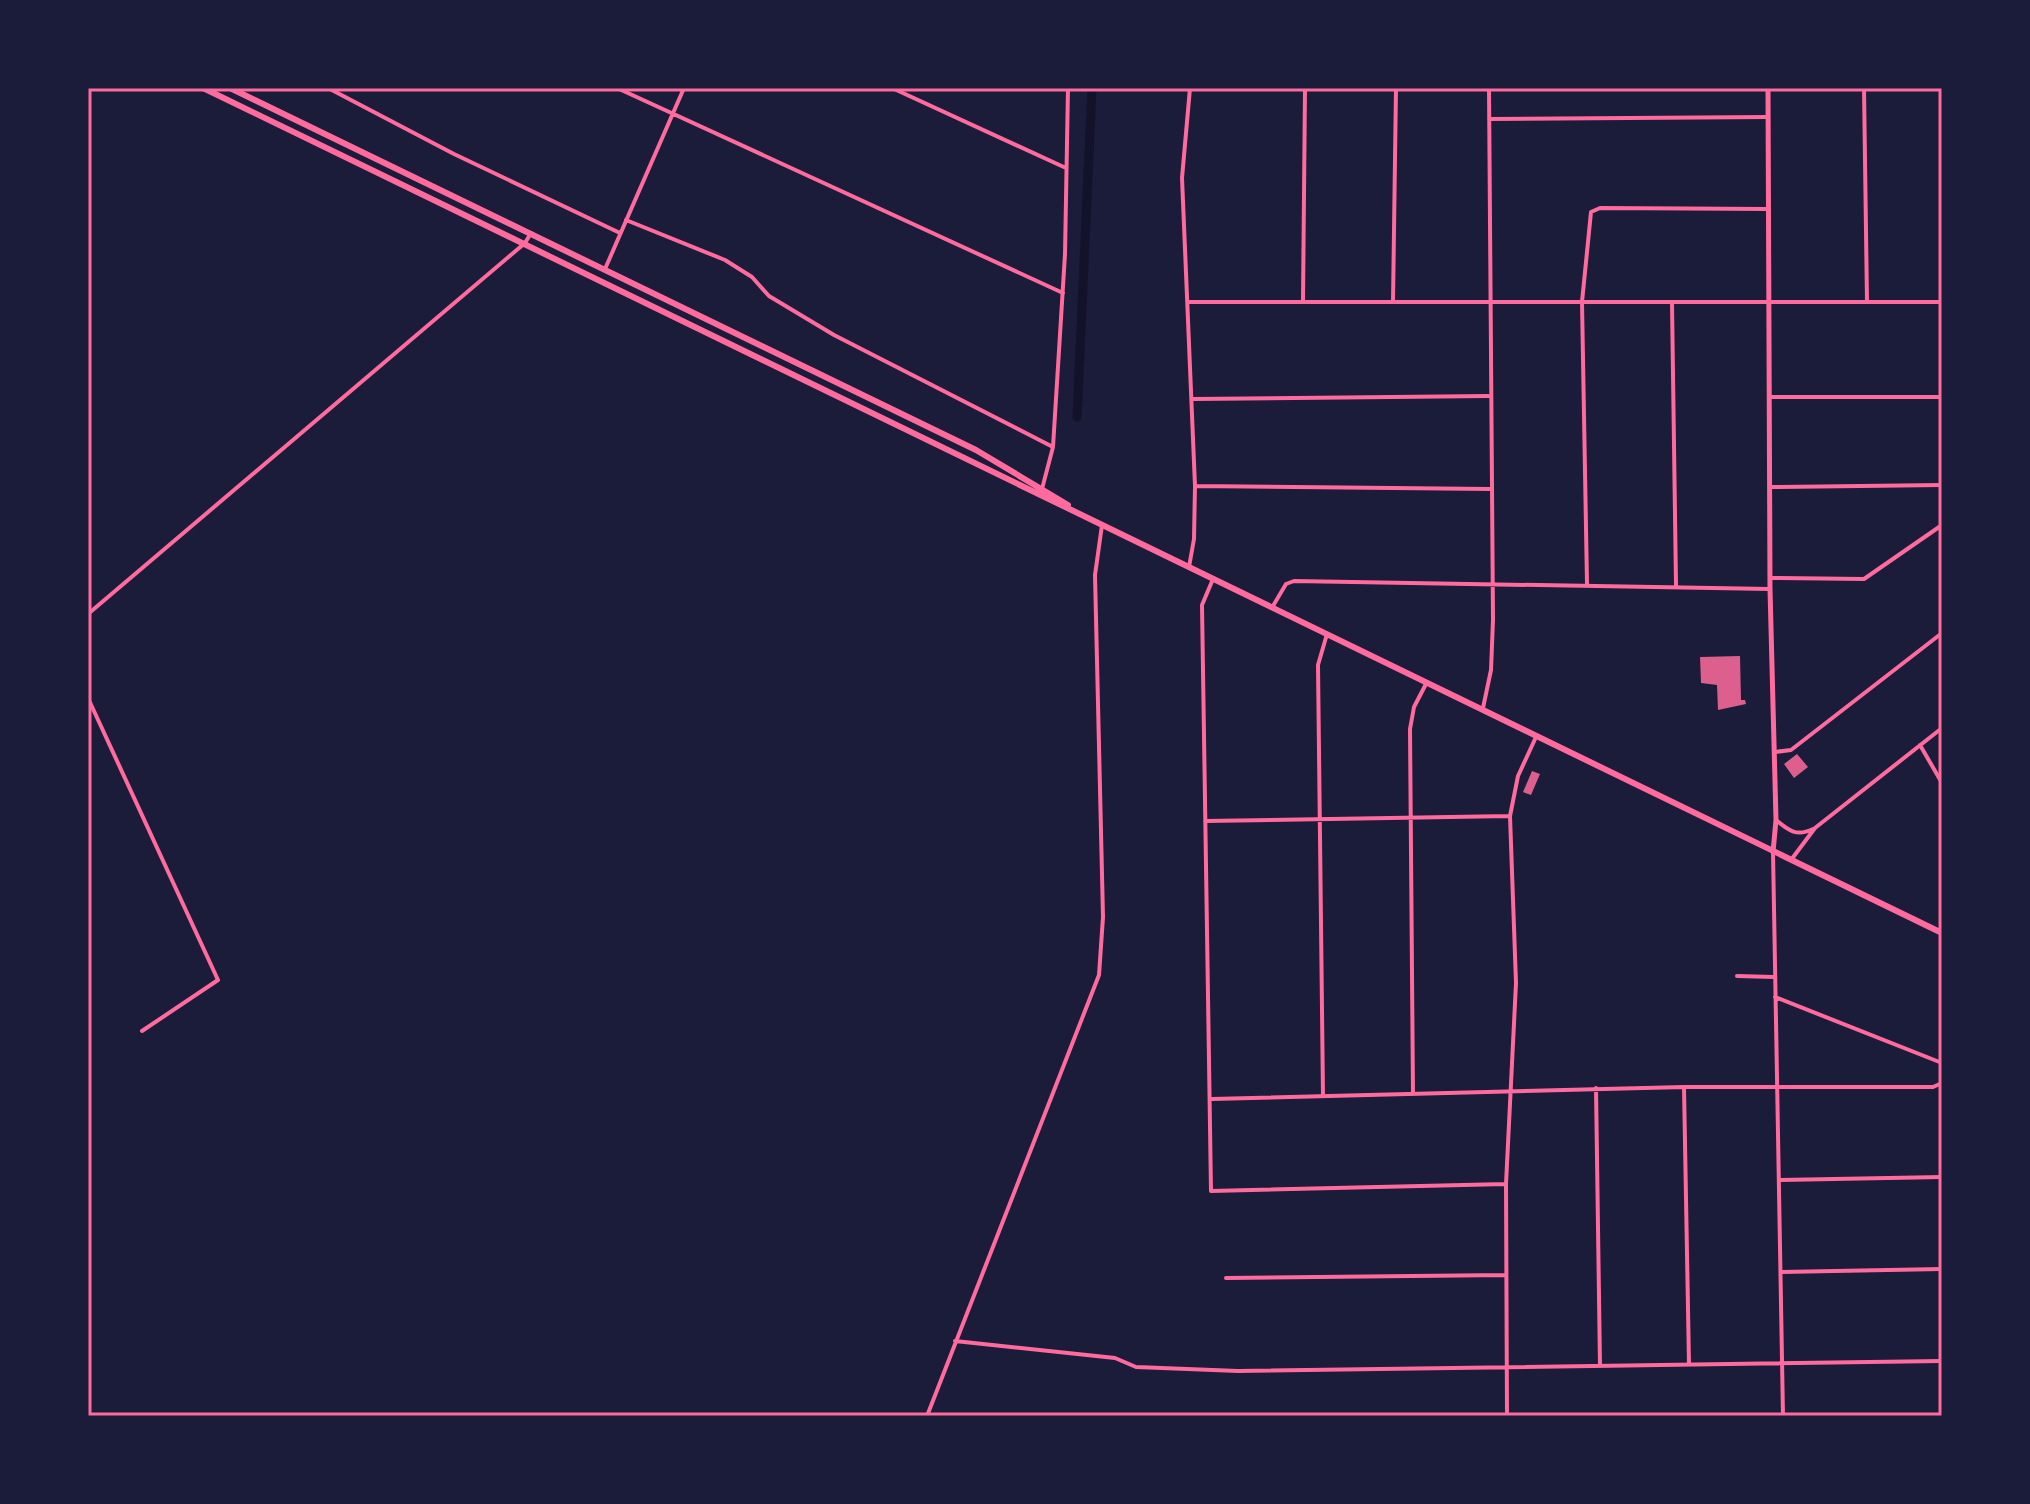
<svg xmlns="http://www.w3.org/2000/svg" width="2030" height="1504" viewBox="0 0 2030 1504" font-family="'DM Sans',sans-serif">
  <rect width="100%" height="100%" fill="#1b1b3a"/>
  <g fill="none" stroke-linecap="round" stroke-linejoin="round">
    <!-- canal -->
    <path stroke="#12122b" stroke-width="9" d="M1077,417L1092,88"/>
  </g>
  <!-- building -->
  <path fill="#dd5f8e" d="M1740,656L1741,700H1745L1746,704L1718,710L1717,685L1701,683L1700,657Z
    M1797,754L1808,767L1794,778L1784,764Z
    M1532,771L1540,774L1531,795L1523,792Z"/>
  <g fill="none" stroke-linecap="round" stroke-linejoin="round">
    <!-- minor -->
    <path stroke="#ff6b9d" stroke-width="4" d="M328,88L454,154L620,233
      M617,88L1063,293
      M892,88L1066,168
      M1864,88L1867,302
      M1489,119L1768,117
      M626,220L725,260L752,277L769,296L834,335L1053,447
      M605,269L684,88
      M1188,302H1942
      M1303,302L1305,88
      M1393,302L1396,88
      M1672,303L1676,585
      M1770,397H1942
      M1193,399L1488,396
      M1195,486L1490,489
      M1771,487L1942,485
      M1042,489L1053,447L1065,254L1068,88
      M1189,567L1194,539L1195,486L1182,178L1190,88
      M1770,578L1864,579L1942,525
      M1213,579L1202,605L1211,1191L1506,1184
      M1587,584L1582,302L1591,212L1600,208L1768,209
      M1273,606L1286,584L1294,581L1770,589
      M88,614L525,243L531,233
      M88,698L218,980L142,1031
      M1483,708L1491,670L1493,620L1489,88
      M1920,745L1942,783
      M1775,752L1791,750L1942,633
      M1776,820C1789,831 1797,837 1813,829
      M1205,821L1510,816
      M1773,852L1783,1416
      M1791,860L1815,828L1942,728
      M1737,976L1774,977
      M1775,997L1942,1063
      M1684,1087L1689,1364
      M1596,1088L1600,1366
      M1413,1094L1410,729L1414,707L1427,682
      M1323,1096L1318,665L1327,634
      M1212,1099L1684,1087H1933L1942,1083
      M1780,1180L1942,1177
      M1781,1272L1942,1269
      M1226,1278L1506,1275
      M955,1341L1115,1358L1136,1367L1238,1371L1942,1361
      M927,1416L1099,975L1103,917L1095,575L1102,525
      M1507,1416L1506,1184L1516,983L1510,816L1518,776L1536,737"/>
    <!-- tertiary -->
    <path stroke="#ff6b9d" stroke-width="5" d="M1768,88L1770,589L1776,820L1773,852"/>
    <!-- secondary -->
    <path stroke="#ff6b9d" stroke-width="6" d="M203,88L1942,933
      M230,88L976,450L1068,505"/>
  </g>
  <!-- border -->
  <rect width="2030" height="1504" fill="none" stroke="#1b1b3a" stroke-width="180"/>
  <rect x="90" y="90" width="1850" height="1324" fill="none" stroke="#ff6b9d" stroke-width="3"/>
</svg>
